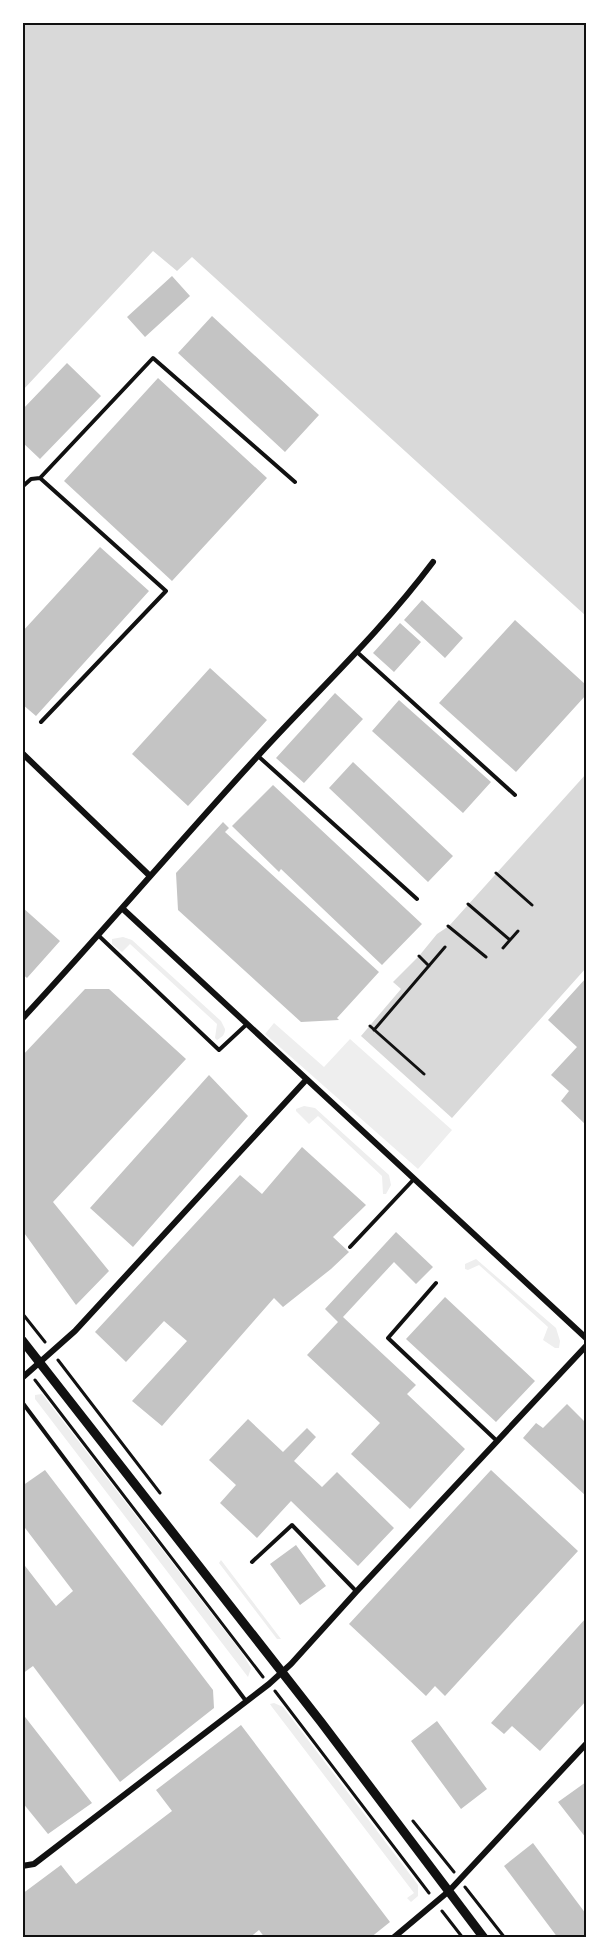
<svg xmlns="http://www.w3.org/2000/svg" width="609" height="1960" viewBox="0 0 609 1960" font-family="Roboto,sans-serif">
  <rect width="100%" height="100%" fill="#fff"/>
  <!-- green -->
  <path fill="#eee" d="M123,937L132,940L221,1021L225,1029C225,1035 222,1037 217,1040L215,1038L217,1024L130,944L122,952L112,944V939Z
    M274,1023L324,1067L350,1039L452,1130L418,1169L265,1034Z
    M304,1106L315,1108L389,1175L391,1185L386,1194H383L382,1176L318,1116L309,1124L296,1111V1109Z
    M476,1259L556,1328L560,1341L559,1348H555L543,1340L548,1327L479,1265L468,1270L465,1269V1264Z
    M42,1394L242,1653L251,1668L248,1677L35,1399V1395Z
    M221,1560L281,1639H277L219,1563Z
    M274,1703L283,1707L418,1885V1896L411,1902L407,1898L414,1893L272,1707L270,1704Z"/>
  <!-- water -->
  <path fill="#d9d9d9" d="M23,22L586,23V616L192,257L177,271L153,251L23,390Z
    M586,774V968L452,1118L361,1036L401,989L393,982L419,956L437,934L449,926Z"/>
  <!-- building -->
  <path fill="#c4c4c4" d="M172,276L190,296L145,337L127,317Z
    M212,316L319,415L285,452L178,353Z
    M67,363L101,396L40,459L22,442V410Z
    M158,378L267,478L172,581L64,481Z
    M100,547L149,591L36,716L22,704V632Z
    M422,600L463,638L445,658L404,620Z
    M515,620L586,685V695L516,772L439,703Z
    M400,623L421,642L394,672L373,653Z
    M210,668L267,720L188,806L132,754Z
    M335,693L363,719L304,783L276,758Z
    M399,700L491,782L463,813L372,731Z
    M353,762L453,856L428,882L329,788Z
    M273,785L422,924L382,965L281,869L279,872L232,826Z
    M223,822L229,828L225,832L379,972L337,1018L339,1020L301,1022L178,910L176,873Z
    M22,907L60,941L27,978L22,974Z
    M586,978V1125L561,1101L569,1091L551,1075L577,1047L548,1020Z
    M85,989H109L186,1059L53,1202L109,1271L76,1305L22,1230V1056Z
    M209,1075L248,1116L133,1247L90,1208Z
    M302,1147L366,1205L333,1237L349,1252L331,1269L283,1307L274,1298L162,1426L132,1401L187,1341L164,1321L126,1362L95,1332L240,1175L262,1194Z
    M396,1232L433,1267L416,1284L394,1262L343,1317L416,1385L407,1394L465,1449L410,1509L351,1454L380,1423L307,1355L338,1322L325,1309Z
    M445,1297L535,1381L496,1422L406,1339Z
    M567,1404L586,1423V1496L523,1438L536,1423L543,1428Z
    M248,1419L283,1452L307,1428L316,1437L294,1461L322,1487L337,1472L394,1528L358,1566L291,1501L257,1538L220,1503L236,1485L209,1460Z
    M45,1470L213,1690L214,1708L120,1782L33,1666L22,1674V1562L56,1606L73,1591L22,1524V1486Z
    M491,1470L578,1551L445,1696L435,1686L426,1696L349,1624Z
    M296,1545L326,1586L300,1605L270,1564Z
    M586,1618V1701L540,1751L512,1726L504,1734L491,1723Z
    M22,1713L92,1803L48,1834L22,1802Z
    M437,1721L487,1789L461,1809L411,1741Z
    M241,1725L390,1922L370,1938H265L259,1930L249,1938H22V1894L61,1865L76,1884L172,1811L156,1790Z
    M586,1782V1838L558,1802Z
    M533,1843L586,1914V1938H558L504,1866Z"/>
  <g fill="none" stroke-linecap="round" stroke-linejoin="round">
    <!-- path -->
    <path stroke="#111" stroke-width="3" d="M496,873L532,905
      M468,904L510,940
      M448,926L486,957
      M503,948L518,931
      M419,956L429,966
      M370,1026L424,1074
      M374,1030L445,947
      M22,1313L45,1342
      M58,1360L160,1493
      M35,1380L263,1677
      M275,1691L429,1893
      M413,1821L454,1872
      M465,1887L505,1938
      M442,1911L463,1938"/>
    <!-- service -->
    <path stroke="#111" stroke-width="4" d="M40,478L166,591L41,722
      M22,487L31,479L40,478L153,358L295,482
      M357,652L515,795
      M258,756L417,899
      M99,936L219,1050L247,1024
      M350,1247L414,1179
      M436,1283L388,1338L497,1441
      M22,1402L246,1701
      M252,1562L292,1525L356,1591"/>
    <!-- minor -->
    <path stroke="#111" stroke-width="6" d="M22,753L150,876
      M123,909L586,1338
      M22,1019C102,933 177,844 256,758C316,692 379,634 433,562
      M22,1378L75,1331L306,1080
      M22,1866L34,1864L269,1684L291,1664L356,1592L586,1346
      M393,1938L449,1891L586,1744"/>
    <!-- tertiary -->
    <path stroke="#111" stroke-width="9" d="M22,1340L321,1722L484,1938"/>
  </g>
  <!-- border -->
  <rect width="609" height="1960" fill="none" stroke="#ffffff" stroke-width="48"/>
  <rect x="24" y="24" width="561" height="1912" fill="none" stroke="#111" stroke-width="2"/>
</svg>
